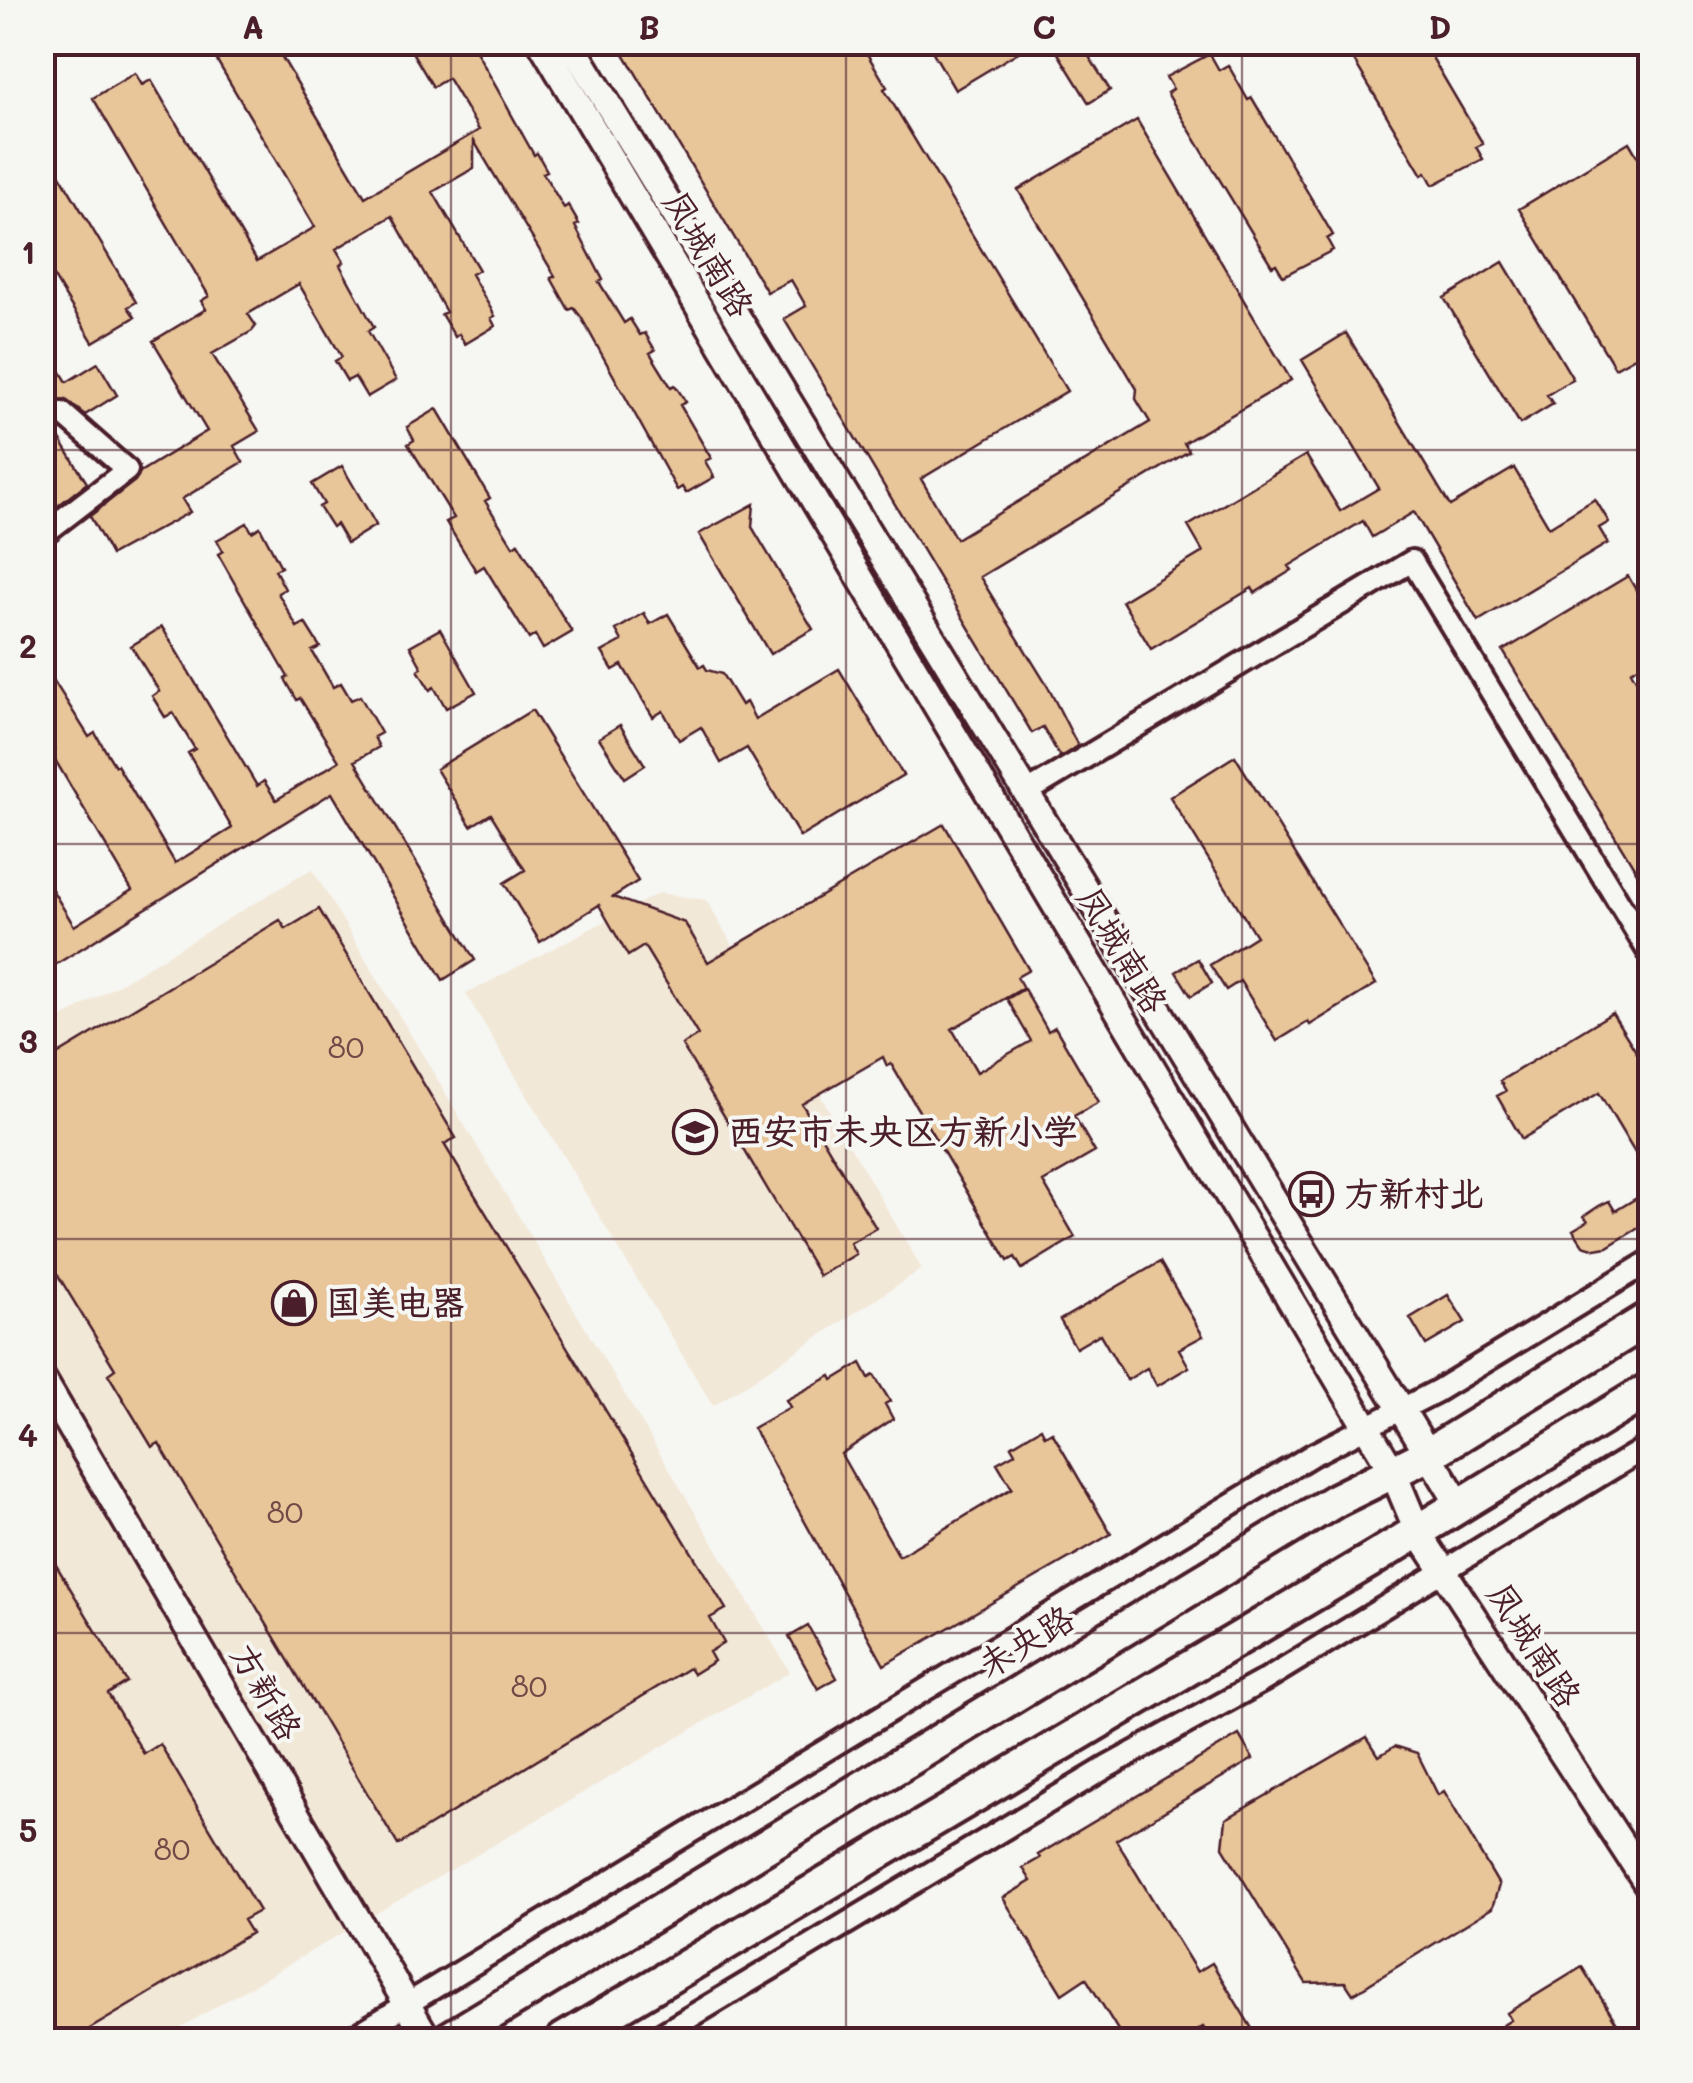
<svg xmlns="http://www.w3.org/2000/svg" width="1693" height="2083" viewBox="0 0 1693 2083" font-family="Mali,'LXGW WenKai TC',sans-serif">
  <rect width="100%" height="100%" fill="#f6f6f2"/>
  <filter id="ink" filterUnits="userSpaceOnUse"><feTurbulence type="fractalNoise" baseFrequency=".01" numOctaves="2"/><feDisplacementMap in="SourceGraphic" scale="20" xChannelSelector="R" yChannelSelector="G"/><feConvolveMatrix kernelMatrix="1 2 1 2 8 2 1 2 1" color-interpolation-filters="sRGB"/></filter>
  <g filter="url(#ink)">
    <!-- built -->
    <path fill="#f2e8d8" d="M312,869L790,1672L159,2040H43L42,1030Z
      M659,893L706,900L922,1269L713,1406L466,994Z"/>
    <!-- building -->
    <path fill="#e8c69a" stroke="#4a1f2b" stroke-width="2.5" d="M206,42H273L365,197L479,130L448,78L433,87L406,42H471L534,155L537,153L547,171L543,173L564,208L568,205L579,224L575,226L603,280L599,282L624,323L630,319L640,335L645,333L655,350L650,353L671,387L675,385L686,402L680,405L711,458L705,461L714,477L686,493L682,487L677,490L581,317L574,308L569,310L551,278L555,276L474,141V168L433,192L479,270L471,274L495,316L491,318L495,326L465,344L459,334L455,337L441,314L446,312L392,216L336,249L344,262L340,265L374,327L368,331L396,380L367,397L355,377L347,381L335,361L342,357L299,284L248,314L256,326L252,331L212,354L259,431L234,446L243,462L182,499L190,512L111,555L90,516L135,481L140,472L207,431L153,341L206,309L201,301L209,296L93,98L135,73L142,85L151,80L257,261L315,227Z
      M617,42H860L887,87L884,89L1067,391L921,479L956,539L1150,422L1136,399L1137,389L1018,190L1137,120L1291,380L1184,443L1189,451L980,577L1048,687L1078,746L1060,757L1043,727L1032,733L784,319L806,306L791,280L767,292Z
      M927,42H1035L955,90Z
      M1051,42H1080L1110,90L1089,103Z
      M1343,42H1423L1483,144L1476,147L1483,159L1433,185L1426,172L1422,175Z
      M1210,54L1219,70L1228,65L1248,100L1252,98L1333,235L1327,239L1333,250L1283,276L1276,264L1272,266L1167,93L1173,89L1166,77Z
      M1629,142L1650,178V380L1637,356L1615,368L1519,209Z
      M42,145L136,302L128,307L135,317L93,342L42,258Z
      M1503,262L1573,379L1547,395L1553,404L1520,424L1444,298Z
      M1346,333L1450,506L1514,468L1549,527L1595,499L1609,522L1599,528L1608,543L1478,621L1414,512L1372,537L1363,521L1289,566L1292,570L1255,593L1252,588L1151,649L1122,601L1203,552L1188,526L1306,455L1340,511L1379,488L1302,360Z
      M42,341L67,382L98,363L117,395L85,415L66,400L51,405L49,418L61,430L56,433L87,483L50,512L42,500Z
      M437,409L490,498L485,501L513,546L518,543L572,632L543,649L535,635L529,639L484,566L476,571L446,522L454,518L408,444L414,440L407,427Z
      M342,466L376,525L347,543L336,524L332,527L319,507L324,504L312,484Z
      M754,504L752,527L813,629L770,654L699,534Z
      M247,523L252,532L260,527L281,567L275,570L285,589L278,593L297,627L305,623L320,647L312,651L333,687L341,683L351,700L360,696L381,733L374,737L379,747L355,761L475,960L443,980L332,793L42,973V873L74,926L132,890L51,753L55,750L42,729V662L89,737L95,733L115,766L117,765L175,863L232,828L188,753L195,749L173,713L165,717L152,696L159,691L131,646L162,627L257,786L264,781L276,800L339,761L300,698L297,700L285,679L288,677L218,554L223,551L217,540Z
      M1628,576L1650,614V660L1631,671L1650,704V894L1503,651Z
      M644,613L650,624L668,614L700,667L704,665L707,670L722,674L741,705L746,702L755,719L839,669L903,775L800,837L747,748L721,763L701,727L679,740L663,711L653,717L622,665L613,670L602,652L622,641L616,630Z
      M440,629L476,692L446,708L434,687L430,690L418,670L422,668L410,646Z
      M532,710L638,881L613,897L685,923L708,962L944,824L1029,970L1017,977L1023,988L952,1029L977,1072L1031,1041L1007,999L1024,989L1048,1031L1055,1027L1099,1102L1074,1116L1095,1152L1043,1182L1075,1237L1022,1269L1015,1257L1008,1261L891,1064L887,1066L883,1057L802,1104L876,1228L850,1243L856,1254L819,1276L682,1045L698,1035L644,946L628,956L599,905L540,942L504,883L525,870L491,814L471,826L436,769Z
      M620,725L645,765L625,778L599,738Z
      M1235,756L1376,984L1310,1025L1308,1022L1277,1041L1240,981L1226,990L1210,965L1256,936L1170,797Z
      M319,909L456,1138L444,1144L726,1609L710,1618L724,1643L709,1652L714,1661L693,1674L689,1668L398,1845L159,1443L152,1447L108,1374L115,1369L42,1249V1064L280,920L286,929Z
      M1198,959L1212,983L1191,996L1176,972Z
      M1612,1013L1645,1066L1650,1064V1178L1599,1093L1522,1139L1497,1096L1506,1091L1500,1081Z
      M1650,1190V1221L1607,1247L1596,1249L1583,1245L1573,1230L1588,1221L1584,1216L1599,1206L1609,1201L1615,1211Z
      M1160,1262L1203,1336L1179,1349L1189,1367L1157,1386L1147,1368L1127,1380L1100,1334L1076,1348L1060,1320Z
      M1448,1295L1465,1322L1426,1345L1410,1318Z
      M861,1363L869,1378L874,1375L890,1401L885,1404L893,1419L841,1454L899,1556L1012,1488L997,1463L1015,1453L1011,1446L1041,1428L1045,1436L1052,1432L1111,1534L884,1665L753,1428L790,1407L786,1400L831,1376L833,1380Z
      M42,1542L127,1682L108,1694L144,1754L160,1744L259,1911L243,1920L251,1933L71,2040H42Z
      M808,1626L837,1678L818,1689L789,1637Z
      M1239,1735L1253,1759L1116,1840L1197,1972L1212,1963L1259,2040H1211L1203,2027L1180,2040H1124L1086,1978L1062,1994L1003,1898L1031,1881L1023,1868L1040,1858L1038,1855Z
      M1367,1737L1379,1756L1395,1746L1417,1753L1438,1795L1444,1791L1499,1885L1492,1908L1353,1994L1345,1982L1306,1983L1223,1847L1226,1819Z
      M1582,1967L1627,2040H1479L1511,2020L1507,2013Z"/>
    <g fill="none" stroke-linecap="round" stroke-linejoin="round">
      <defs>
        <path id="minor" d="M42,535L127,470L62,413
          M1026,793L1412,561L1650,954
          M348,2040L1312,1455L1437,1391L1650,1261
          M652,2040L1107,1767L1263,1681L1650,1445"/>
        <path id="tertiary" d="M541,42L1393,1472L1418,1532L1650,1888
          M570,42L1460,1506
          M42,1378L428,2040"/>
        <path id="primary" d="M447,2040L1336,1500L1429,1454L1650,1318
          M563,2040L1376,1557L1650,1389"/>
      </defs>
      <!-- minor casing -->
      <use href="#minor" stroke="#4a1f2b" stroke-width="28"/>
      <!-- tertiary casing -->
      <use href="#tertiary" stroke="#4a1f2b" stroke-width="32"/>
      <!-- primary casing -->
      <use href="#primary" stroke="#4a1f2b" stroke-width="40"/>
      <!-- minor -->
      <use href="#minor" stroke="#f6f6f2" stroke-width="20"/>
      <!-- tertiary -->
      <use href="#tertiary" stroke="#f6f6f2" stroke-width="25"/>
      <!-- primary -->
      <use href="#primary" stroke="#f6f6f2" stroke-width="32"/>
    </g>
  </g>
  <!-- grid -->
  <path fill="none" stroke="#4a1f2b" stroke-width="2.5" stroke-opacity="0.55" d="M451,42V2040M846,42V2040M1242,42V2040M42,450H1650M42,844H1650M42,1239H1650M42,1633H1650"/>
  <!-- icons -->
  <defs>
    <symbol id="school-ring" viewBox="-11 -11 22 22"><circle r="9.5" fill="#f6f6f2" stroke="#4a1f2b" stroke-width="1.5"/><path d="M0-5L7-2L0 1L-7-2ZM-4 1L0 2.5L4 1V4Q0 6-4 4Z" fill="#4a1f2b"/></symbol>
    <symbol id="bus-ring" viewBox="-11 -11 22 22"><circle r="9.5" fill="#f6f6f2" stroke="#4a1f2b" stroke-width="1.5"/><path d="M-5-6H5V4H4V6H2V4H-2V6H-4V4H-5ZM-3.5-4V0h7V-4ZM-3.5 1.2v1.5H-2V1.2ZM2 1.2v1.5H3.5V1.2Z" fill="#4a1f2b"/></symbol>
    <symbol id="shop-ring" viewBox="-11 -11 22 22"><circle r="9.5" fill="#f6f6f2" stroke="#4a1f2b" stroke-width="1.5"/><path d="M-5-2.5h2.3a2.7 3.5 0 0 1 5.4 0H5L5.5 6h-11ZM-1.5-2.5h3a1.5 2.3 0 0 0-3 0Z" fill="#4a1f2b"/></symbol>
  </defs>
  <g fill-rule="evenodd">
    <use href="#school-ring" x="670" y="1107" width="50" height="50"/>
    <use href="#bus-ring" x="1286" y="1169" width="50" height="50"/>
    <use href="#shop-ring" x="269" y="1278" width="50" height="50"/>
  </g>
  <g text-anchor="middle" stroke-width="8" stroke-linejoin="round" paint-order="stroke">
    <!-- number labels -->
    <g font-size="30" fill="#724947">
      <text x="346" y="1058">80</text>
      <text x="285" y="1523">80</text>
      <text x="529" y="1697">80</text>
      <text x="172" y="1860">80</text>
    </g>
    <!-- street labels -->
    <g font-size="35" fill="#4a1f2b" stroke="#f6f6f2">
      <text transform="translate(708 254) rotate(59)" y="12">凤城南路</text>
      <text transform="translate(1122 950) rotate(59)" y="12">凤城南路</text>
      <text transform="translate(1026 1642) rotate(-31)" y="12">未央路</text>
      <text transform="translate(1534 1645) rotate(57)" y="12">凤城南路</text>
      <text transform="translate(266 1692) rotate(60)" y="12">方新路</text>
    </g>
    <!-- poi labels -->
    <g font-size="35" font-weight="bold" fill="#4a1f2b" stroke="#f6f6f2" text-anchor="start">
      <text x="728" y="1144">西安市未央区方新小学</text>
      <text x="1344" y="1206">方新村北</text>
      <text x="326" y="1315">国美电器</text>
    </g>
  </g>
  <!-- margin -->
  <rect width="1693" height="2083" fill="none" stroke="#f6f6f2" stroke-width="110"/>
  <rect x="55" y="55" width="1583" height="1973" fill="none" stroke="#4a1f2b" stroke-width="4"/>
  <g font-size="32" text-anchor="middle" font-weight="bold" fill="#4a1f2b">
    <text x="253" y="39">A</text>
    <text x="649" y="39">B</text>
    <text x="1044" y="39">C</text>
    <text x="1440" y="39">D</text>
    <text x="28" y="264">1</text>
    <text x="28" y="658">2</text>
    <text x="28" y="1053">3</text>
    <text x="28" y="1447">4</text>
    <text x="28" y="1842">5</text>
  </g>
</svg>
